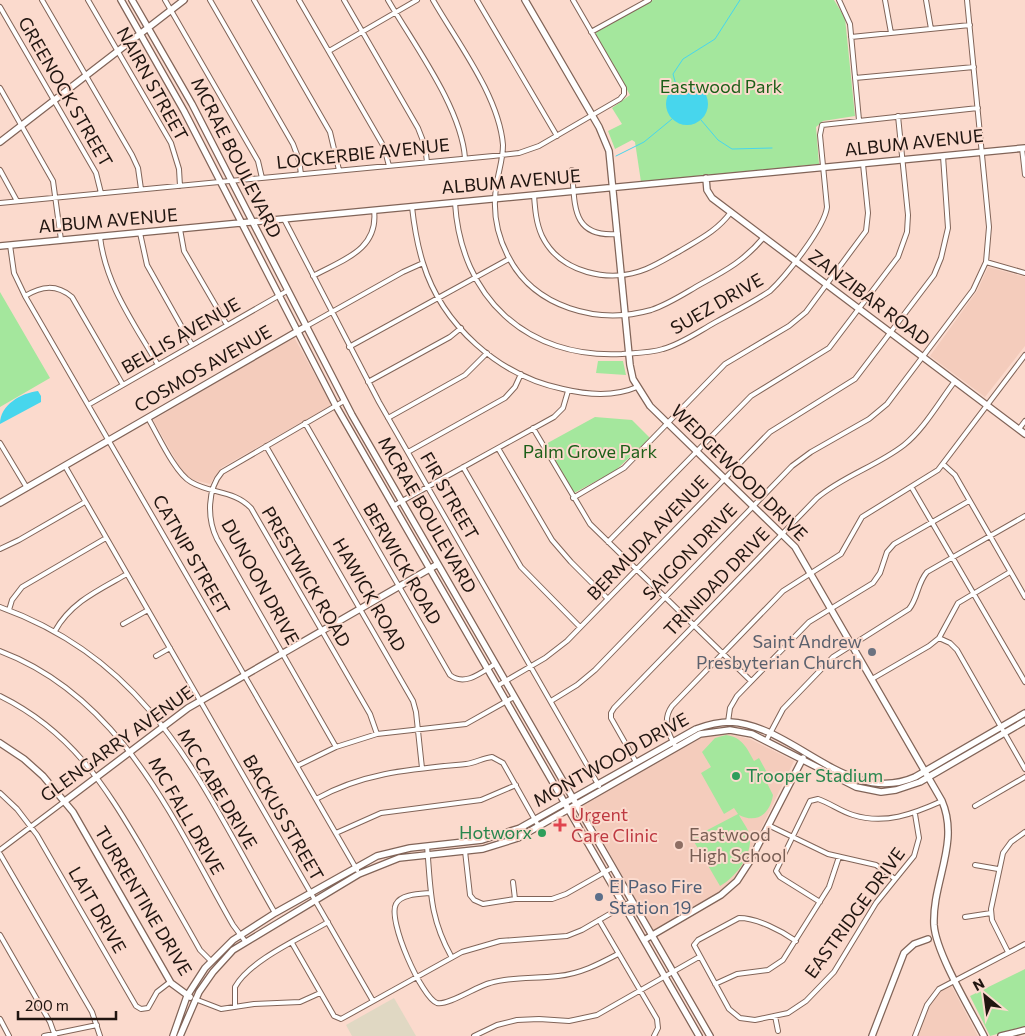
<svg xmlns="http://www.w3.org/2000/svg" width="1025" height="1036" viewBox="0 0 1025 1036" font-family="Commissioner,sans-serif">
  <rect width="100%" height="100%" fill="#fbdacd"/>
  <!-- built -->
  <path fill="#f4ccbc" d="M988,267L1025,277V346L985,397L930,356L977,291Z
    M294,337L330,402V406L221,468L210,484L190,479L182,471L153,420Z
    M729,734L750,739L794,761L739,874L721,895L655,934L581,802L705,736Z
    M951,985L978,1036H917L927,1009L937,993Z"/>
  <!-- industrial -->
  <path fill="#e0d8c3" d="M394,998L416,1036H352L346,1025Z"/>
  <!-- green -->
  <path fill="#a4e79d" d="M653,0H834L845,18L855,116L823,121L816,127L819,164L641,182L635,142L632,140L615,149L608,131L622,124L612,108L630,95L595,33Z
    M0,292L50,378L0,407Z
    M598,361H623L626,375L596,373Z
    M595,417L632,420L650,438L615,471L574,493L544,445Z
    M726,735C742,737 747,748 754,761L759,758L771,780L767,783L773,795C770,814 757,824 739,815C742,821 749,830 750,836C752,856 736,877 720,886L693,840L694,837L738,814L734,808L724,814L701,773L711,767L702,752L715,738Z
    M1025,969V1026L990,1036L970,996Z"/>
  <!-- water -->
  <path fill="#47d6ed" d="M666 104a21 21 0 1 1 42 0a21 21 0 1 1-42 0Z
    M38,391L41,396V402L0,424C0,405 21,393 38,391Z"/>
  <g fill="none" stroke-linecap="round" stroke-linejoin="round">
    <!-- stream -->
    <path stroke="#47d6ed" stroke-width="1" d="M676,85L673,74L683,59L715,39L740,0
      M701,120L718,140L732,149L772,148
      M616,156L644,142L672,119"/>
    <defs>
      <path id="street" d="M42,0L132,155L138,168L141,189
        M88,0L171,143L179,169L180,186
        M165,0L258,161L262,178
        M210,0L293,144L299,160L301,174
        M254,0L330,132L339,170
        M299,0L384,147L389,166
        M344,0L418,128L425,146L427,162
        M388,0C414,45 461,107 465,158
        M433,0C457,42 499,96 503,145C503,158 499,170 497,182C492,208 496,233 508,256C534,308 598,325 651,310C669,304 685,293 701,284C727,270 745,260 764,237
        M477,0L557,136
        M839,0L850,24L859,120
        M885,0L891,33
        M926,0L931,29
        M0,7L96,173L101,193
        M591,32L649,0
        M851,37L970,25
        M329,51L417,0
        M855,78L974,67
        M0,88L53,181L61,240
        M1022,148L1025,175
        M0,170L17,201
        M572,170C575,205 571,238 618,234
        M534,195C535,209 536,223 542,236C560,273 610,284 646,269C658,264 669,257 680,251C700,239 717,231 731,212
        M0,203L493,156L519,153L539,146L620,99L624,94V88L573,0
        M455,203C461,297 526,359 622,354C635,353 650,353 663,349C681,344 698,332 714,323C732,313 752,303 770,291C785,277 825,227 827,207L820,135L822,125L978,108
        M412,207C414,225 417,244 423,263C442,325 499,376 563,389C588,395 614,397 637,387
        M284,219L379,402L599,786
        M180,229L184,251L227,325
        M140,233L147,265L192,345
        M100,237C106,286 134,323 158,365
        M10,245L14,273L25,296L357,870
        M986,262L1025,273
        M313,276C342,260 379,250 374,210
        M25,296C42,286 56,284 72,297L123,385
        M305,327L403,272L423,263
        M349,347L509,259
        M368,382L450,337L461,328
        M88,405L287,291
        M148,418C158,435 175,473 191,482C211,494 234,490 251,508L370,714L377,734
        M388,418L465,375L487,353
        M305,423L450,675C465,687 482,672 495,664
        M533,428L590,524L751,681
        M1019,429L1025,421
        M0,443L27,488
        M266,446L413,701L416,712L422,768
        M498,448L552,540L571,562L608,599
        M408,452L505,398L515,387L521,374
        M943,464L955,475L1025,597
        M65,466L373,1001
        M463,467L521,567L580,627
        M912,488L1025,682
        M573,498L624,468L725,364L789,326L806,312L866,231L868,213L863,164
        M393,506L554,417L563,408L568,391
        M608,542L751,396L829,348L898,257L907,232L908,215L898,116
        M0,549L19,540L85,502
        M0,607C153,662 200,783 275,913
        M9,610L12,600L22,587L106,538
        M123,624L148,610
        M55,631C71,602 99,590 127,574
        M939,638L950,643L957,650L1025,769
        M0,651C122,697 173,820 233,925L245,941
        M156,656L170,648
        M872,679L929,646L939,638L958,603L1010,572
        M497,686L545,658L567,641L770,432L855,379L934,275L941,258L948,228L943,156
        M0,696C71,731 104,784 143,850C162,883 181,916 200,950L211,961
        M551,701L577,685L595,670L792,466L811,452L869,419L887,404L973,290L986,262L989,227L967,0
        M728,722L730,708L737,696L809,622L873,583L880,573L887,552L894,544L969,501
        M766,741L783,709L833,657L909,609C918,598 917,584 927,572L1025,516
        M336,747L217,539C207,519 207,489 222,472L344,401
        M676,747C668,734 662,720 672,706L783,591L841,554L862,517L938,470L1025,355
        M636,762L611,718V713L614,708L817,498C843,476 877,466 904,445C924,429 939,402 955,381
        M297,766L336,747L377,734L466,724L514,697
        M0,793L17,809L37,835L136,1006L141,1009L148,1008L157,992L170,982
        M316,799C364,772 413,769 466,764C475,763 483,758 492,757L503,763L539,827
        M975,806L1025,777
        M768,825L828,854L876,865L895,879
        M336,833L381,813L481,800L516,785
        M427,846C431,890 429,916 451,956
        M0,850L65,801
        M465,851L470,895L474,900L483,904L515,899H552L566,894L612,868
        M0,854L92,1012L100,1036
        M975,865L998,869
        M513,882L515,899
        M431,893C420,894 401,894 396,904C387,920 422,998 437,1003C448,1006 477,986 490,983C513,976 535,979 558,976C580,974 599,964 618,954
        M820,902L780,877L776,871L810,801L818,799C830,803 840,811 853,815C885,825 913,814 942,801
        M965,917L991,913
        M599,920L657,1019L658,1028L654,1036
        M0,935L50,1022L55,1036
        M796,941C782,931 757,918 739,918L698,940L694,945L729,1009L740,1018L755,1020L788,1013L806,1001L834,972L876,903L914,856L919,838L915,814
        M292,943L334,1016L341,1019L462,952L500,941L567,936L582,930L632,901
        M1008,952L992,920L991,909L1003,853L1011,842L1025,832
        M715,984L737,974L768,970L783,960L829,887L839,857
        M195,999L221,1009L254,1004L300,1002L320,993
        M235,1007V987C250,960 301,938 328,922
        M775,1016L778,1031
        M0,1019L9,1036
        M44,1036L97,1025
        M474,1036L497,1025L517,1020L539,1019L569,1021L597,1015L699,957
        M915,1036L927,1005L939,989L1025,944"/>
      <path id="secondary" d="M121,0L184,111L336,406L699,1036
        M132,0L192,104L352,415L710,1036
        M525,0L599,127L609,151L630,365L633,379L650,406L795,547L942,801C960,843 932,882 934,925C936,953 970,1009 984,1036
        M0,142L184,0
        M706,178L707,190L712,198L1025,434
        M0,246L1025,148
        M0,503L305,327
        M0,743L24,759L43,776L73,812L171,983L190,997
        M65,801L188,708L438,564
        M644,940L721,895L737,881L750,861L803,758
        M173,1036L187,996L205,968L233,940L275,913L377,856L410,848L482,840L520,828L696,729C707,725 718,722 730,722C794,725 848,807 915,777L1025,713
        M180,1036L199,992L213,972L233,950L359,874L399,858L483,849L518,838L700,734L730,730L752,734L856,787L881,792L896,790L920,782L1025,721
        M872,1036L904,953L914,944L928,939
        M1001,1036L1025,1030"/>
    </defs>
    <!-- street casing -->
    <use href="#street" stroke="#816458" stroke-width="6"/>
    <!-- secondary casing -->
    <use href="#secondary" stroke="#816458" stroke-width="8"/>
    <!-- street -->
    <use href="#street" stroke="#fff" stroke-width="4"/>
    <!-- secondary -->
    <use href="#secondary" stroke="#fff" stroke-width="5.5"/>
  </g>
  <!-- markers -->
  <circle fill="#6b7280" stroke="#fbdacd" stroke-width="2" cx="872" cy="652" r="5"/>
  <g fill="#2e9e5b" stroke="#fbdacd" stroke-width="2">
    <circle cx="736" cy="776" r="5"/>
    <circle cx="542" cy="833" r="5"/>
  </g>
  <path fill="#e0444e" stroke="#fbdacd" stroke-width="2" d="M557.5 817.5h5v5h5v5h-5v5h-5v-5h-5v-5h5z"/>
  <circle fill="#8d6e63" stroke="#fbdacd" stroke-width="2" cx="679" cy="845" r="5"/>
  <circle fill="#5c6f8a" stroke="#fbdacd" stroke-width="2" cx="599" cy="897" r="5"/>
  <g text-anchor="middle" stroke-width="4" stroke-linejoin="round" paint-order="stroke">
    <!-- street labels -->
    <g font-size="18" fill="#201510" stroke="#fbdacd">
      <text transform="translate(152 84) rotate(61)" y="6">NAIRN STREET</text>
      <text transform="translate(65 92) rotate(60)" y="6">GREENOCK STREET</text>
      <text transform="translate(914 143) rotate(-6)" y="6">ALBUM AVENUE</text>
      <text transform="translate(363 154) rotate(-6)" y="6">LOCKERBIE AVENUE</text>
      <text transform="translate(236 158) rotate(63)" y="6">MCRAE BOULEVARD</text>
      <text transform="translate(511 182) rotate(-5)" y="6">ALBUM AVENUE</text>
      <text transform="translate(108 221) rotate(-5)" y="6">ALBUM AVENUE</text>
      <text transform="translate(869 298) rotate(37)" y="6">ZANZIBAR ROAD</text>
      <text transform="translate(717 304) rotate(-30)" y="6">SUEZ DRIVE</text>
      <text transform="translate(181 336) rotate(-30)" y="6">BELLIS AVENUE</text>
      <text transform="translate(203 369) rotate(-30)" y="6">COSMOS AVENUE</text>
      <text transform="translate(739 473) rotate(45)" y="6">WEDGEWOOD DRIVE</text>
      <text transform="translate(449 496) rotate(60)" y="6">FIR STREET</text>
      <text transform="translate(427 515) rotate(60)" y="6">MCRAE BOULEVARD</text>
      <text transform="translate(648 538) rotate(-46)" y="6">BERMUDA AVENUE</text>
      <text transform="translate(690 552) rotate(-46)" y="6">SAIGON DRIVE</text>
      <text transform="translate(191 555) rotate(60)" y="6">CATNIP STREET</text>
      <text transform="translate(402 564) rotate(60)" y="6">BERWICK ROAD</text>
      <text transform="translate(306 577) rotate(60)" y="6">PRESTWICK ROAD</text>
      <text transform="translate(260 582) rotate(61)" y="6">DUNOON DRIVE</text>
      <text transform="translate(717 582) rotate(-46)" y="6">TRINIDAD DRIVE</text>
      <text transform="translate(369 595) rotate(60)" y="6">HAWICK ROAD</text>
      <text transform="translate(117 744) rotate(-36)" y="6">GLENGARRY AVENUE</text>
      <text transform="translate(611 760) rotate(-29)" y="6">MONTWOOD DRIVE</text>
      <text transform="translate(217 789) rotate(59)" y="6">MC CABE DRIVE</text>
      <text transform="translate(186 816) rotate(60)" y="6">MC FALL DRIVE</text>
      <text transform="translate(283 818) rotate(60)" y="6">BACKUS STREET</text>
      <text transform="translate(143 901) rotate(59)" y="6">TURRENTINE DRIVE</text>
      <text transform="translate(97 910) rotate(60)" y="6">LAIT DRIVE</text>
      <text transform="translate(855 913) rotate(-54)" y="6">EASTRIDGE DRIVE</text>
    </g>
    <!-- park labels -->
    <g font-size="18" fill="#1c5e18" stroke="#fbdacd">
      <text x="721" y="93">Eastwood Park</text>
      <text x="590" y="458">Palm Grove Park</text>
    </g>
    <!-- worship labels -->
    <g font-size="18" fill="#5b616d" stroke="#fbdacd" text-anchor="end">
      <text x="862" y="648">Saint Andrew<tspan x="862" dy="21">Presbyterian Church</tspan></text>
    </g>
    <!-- leisure labels -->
    <g font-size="18" fill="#27864d" stroke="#fbdacd" text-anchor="start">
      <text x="746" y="782">Trooper Stadium</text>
      <text x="532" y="839" text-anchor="end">Hotworx</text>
    </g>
    <!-- health labels -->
    <g font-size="18" fill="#be3a42" stroke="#fbdacd" text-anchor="start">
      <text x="571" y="821">Urgent<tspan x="571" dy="21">Care Clinic</tspan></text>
    </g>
    <!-- education labels -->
    <g font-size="18" fill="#785e54" stroke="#fbdacd" text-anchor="start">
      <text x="689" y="841">Eastwood<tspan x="689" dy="21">High School</tspan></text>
    </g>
    <!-- service labels -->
    <g font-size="18" fill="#4e5e75" stroke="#fbdacd" text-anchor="start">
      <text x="609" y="893">El Paso Fire<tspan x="609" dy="21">Station 19</tspan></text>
    </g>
  </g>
  <!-- north arrow -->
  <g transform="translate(985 996) rotate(331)" stroke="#fbdacd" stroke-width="4" paint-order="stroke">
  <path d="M0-4L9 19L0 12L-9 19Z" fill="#201510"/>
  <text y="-8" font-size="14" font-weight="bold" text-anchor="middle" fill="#201510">N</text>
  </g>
  <!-- scale -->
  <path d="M18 1011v8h98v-8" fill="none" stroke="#201510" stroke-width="2.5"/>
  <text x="25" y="1011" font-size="15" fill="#201510" stroke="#fbdacd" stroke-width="4" paint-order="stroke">200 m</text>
</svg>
